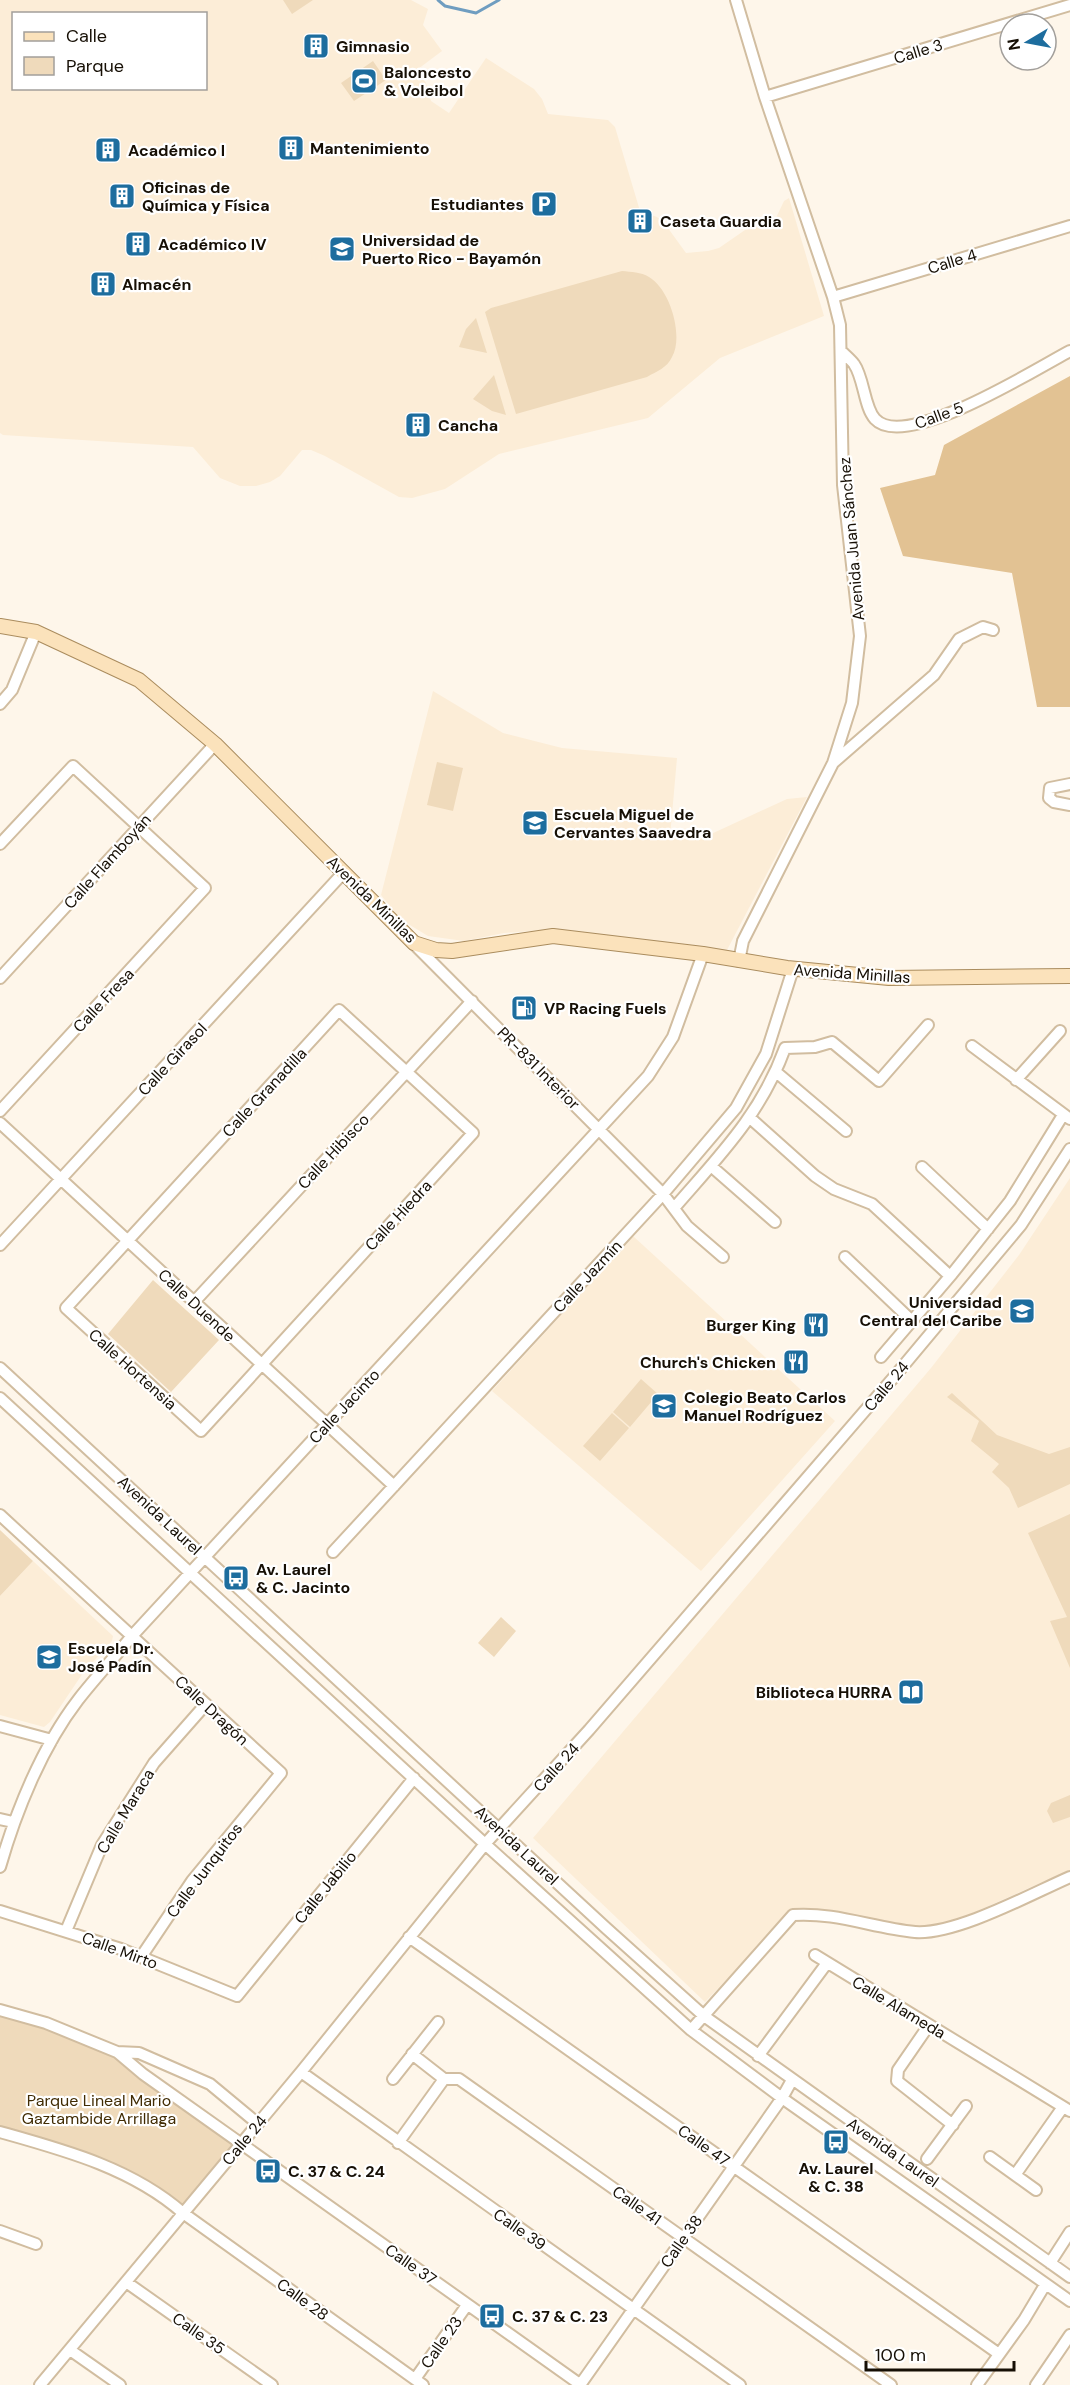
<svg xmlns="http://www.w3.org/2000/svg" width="1070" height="2385" viewBox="0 0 1070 2385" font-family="'DM Sans',sans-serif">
  <rect width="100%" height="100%" fill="#fef6ea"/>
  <!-- built -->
  <path fill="#fcedd7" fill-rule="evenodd" d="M0,0H411L428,9L423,25L442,51L418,69L426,83L431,101L449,113L486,58L534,89L542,99L548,114L608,120L615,127L640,211L657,217L665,224L686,253L708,251L719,248L745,230L774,222L784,201L789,198L824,316L720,358L648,418L499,454L445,489L412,498L399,497L325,456L311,450H302L280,476L270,482L256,486H240L220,478L193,447L3,435L0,433ZM14,14H206V88H14Z
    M433,691L503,733L562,748L677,758L670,837L709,835L787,799L807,797L727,950L559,929L504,933L464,941L428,936L400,919L381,895Z
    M1070,1178V1870L950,1923L922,1927L803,1909L792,1911L705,2002L533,1838L931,1368L1019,1255Z
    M633,1236L835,1421L701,1571L492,1391Z
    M33,1561L113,1636L112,1641L83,1673L50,1722L44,1727L0,1715V1596Z"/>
  <!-- green -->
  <path fill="#efdabb" d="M283,0H313L292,14Z
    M373,61L386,80L354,101L341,83Z
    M622,271C631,272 641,272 649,277C670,289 684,336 672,357C667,368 657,371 647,377L516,414L485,312L491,308Z
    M476,318L487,353L459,347L466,329Z
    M494,375L506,415L492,411L473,399Z
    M437,762L463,768L453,811L427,805Z
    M153,1280L219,1340L171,1392L108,1334Z
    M641,1379L658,1394L630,1427L613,1412Z
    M952,1393L997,1435L1049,1454L1070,1447V1484L1018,1508L1009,1488L992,1472L999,1464L971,1441L979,1421L947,1397Z
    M612,1413L629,1428L600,1461L583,1446Z
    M1070,1514V1668L1050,1621L1067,1617L1028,1533Z
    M0,1530L33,1561L0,1596Z
    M501,1617L516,1631L494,1657L478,1643Z
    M1070,1795V1817L1053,1823L1047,1811L1051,1803Z
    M0,2010L117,2052L241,2144L183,2213L131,2177L0,2132Z"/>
  <!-- forest -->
  <path fill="#e2c293" d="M1070,376V707H1037L1012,573L903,556L880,488L935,475L944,445Z"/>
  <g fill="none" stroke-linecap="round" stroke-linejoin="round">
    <!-- stream -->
    <path stroke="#6f9dc0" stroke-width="3" d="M438,0L445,6L476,13L499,0"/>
    <defs>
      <path id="minor" d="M736,0L765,97L833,297L840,325L843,485L860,636L852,703L833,763L743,941L739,961
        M765,97L1070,5
        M833,297L1070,226
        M841,351C845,355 850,359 854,364C864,378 864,407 875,419C905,452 1037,368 1070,351
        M0,704L12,690L36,632
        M833,763L934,675L959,639L983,627L993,630
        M1070,784L1050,788L1049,798L1054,802L1070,805
        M0,844L73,766L205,888L0,1111
        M414,944L663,1194L687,1226L723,1257
        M0,978L215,744
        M339,1010L473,1133L201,1431L66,1308Z
        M972,1046L1070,1119
        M776,1072L846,1131
        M1016,1080L1060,1031
        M749,1117L815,1176L834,1189L872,1204L950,1276
        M0,1123L394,1486
        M711,1166L775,1222
        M922,1167L988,1229
        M675,1207C720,1155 761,1114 785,1048L815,1047L832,1042L879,1081L928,1025
        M0,1245L344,872
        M845,1257L912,1321
        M194,1302L472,1001
        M881,1357L952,1274L1010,1201L1063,1115
        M0,1368L606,1928L704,2016L1070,2277
        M0,1398L485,1844L691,2030L782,2098L1070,2301
        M0,1515L281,1773L192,1881L141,1957
        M333,1552L663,1194L736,1108L766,1054L793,969
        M0,1726L52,1740
        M0,1819L13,1822
        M0,1867C16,1811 42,1747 78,1700C95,1678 114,1658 132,1636L648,1076L673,1037L703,954
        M0,1911L121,1949L237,1996L414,1778
        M66,1931L102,1845L154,1763L206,1704
        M409,1937L999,2354
        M815,1955L1070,2111
        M0,2010L46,2023L117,2052L143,2074L581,2385
        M929,2025L898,2070L897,2081L953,2125
        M691,2030L793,1915C836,1912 873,1928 915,1932C956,1935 1031,1894 1070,1877
        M117,2052L139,2053L210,2084L257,2123
        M412,2054L444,2079
        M758,2056L827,1963
        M301,2072L740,2385
        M393,2079L438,2022
        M0,2132C64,2150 132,2168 183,2213L423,2385
        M398,2143L444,2079H459L891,2385
        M990,2157L1036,2190
        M927,2159L966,2106
        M1015,2175L1063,2107
        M0,2231L36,2244
        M1050,2263L1070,2232
        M126,2282L272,2385
        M70,2350L120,2385
        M415,2379L467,2305
        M40,2385L301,2072L485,1844L589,1730L894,1377L1021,1225L1070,1149
        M580,2385L782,2098L792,2080
        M977,2385L1024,2320L1045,2285
        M1036,2385L1070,2335"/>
      <path id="major" d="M0,626L36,632L139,680L215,744L414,943L436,950L452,951L553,936L703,954L787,968L889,978L1070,976"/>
    </defs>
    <!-- minor casing -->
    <use href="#minor" stroke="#d1bda0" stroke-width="14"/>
    <!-- major casing -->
    <use href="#major" stroke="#aa8c5e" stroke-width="16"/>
    <!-- minor -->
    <use href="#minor" stroke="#fff" stroke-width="10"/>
    <!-- major -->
    <use href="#major" stroke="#fbe2bb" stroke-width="14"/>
  </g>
  <!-- icons -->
  <defs>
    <symbol id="building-square" viewBox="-11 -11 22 22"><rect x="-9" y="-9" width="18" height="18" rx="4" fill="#1d6d9e" stroke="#fff"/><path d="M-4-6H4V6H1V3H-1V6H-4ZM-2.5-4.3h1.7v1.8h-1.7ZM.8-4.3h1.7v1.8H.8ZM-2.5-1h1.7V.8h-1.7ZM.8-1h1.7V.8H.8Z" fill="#fff"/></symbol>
    <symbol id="stadium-square" viewBox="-11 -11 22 22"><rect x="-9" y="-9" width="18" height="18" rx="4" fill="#1d6d9e" stroke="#fff"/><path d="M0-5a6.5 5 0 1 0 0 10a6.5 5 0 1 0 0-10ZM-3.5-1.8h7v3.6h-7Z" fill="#fff"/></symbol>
    <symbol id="parking-square" viewBox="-11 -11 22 22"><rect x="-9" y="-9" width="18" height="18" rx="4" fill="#1d6d9e" stroke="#fff"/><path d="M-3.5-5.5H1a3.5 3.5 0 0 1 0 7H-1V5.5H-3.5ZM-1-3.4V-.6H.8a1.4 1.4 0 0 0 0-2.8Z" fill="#fff"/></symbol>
    <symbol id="university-square" viewBox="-11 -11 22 22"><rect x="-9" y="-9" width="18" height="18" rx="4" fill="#1d6d9e" stroke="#fff"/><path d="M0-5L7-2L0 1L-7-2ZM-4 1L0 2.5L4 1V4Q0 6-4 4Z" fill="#fff"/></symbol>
    <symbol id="school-square" viewBox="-11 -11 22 22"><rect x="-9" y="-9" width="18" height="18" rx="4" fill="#1d6d9e" stroke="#fff"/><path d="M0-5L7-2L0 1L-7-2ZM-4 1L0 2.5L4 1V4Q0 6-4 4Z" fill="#fff"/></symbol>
    <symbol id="fuel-square" viewBox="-11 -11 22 22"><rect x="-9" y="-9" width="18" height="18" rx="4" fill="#1d6d9e" stroke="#fff"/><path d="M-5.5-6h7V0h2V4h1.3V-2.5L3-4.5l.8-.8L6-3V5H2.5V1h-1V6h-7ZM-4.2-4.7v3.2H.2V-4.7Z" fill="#fff"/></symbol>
    <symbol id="restaurant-square" viewBox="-11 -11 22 22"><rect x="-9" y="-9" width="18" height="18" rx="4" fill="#1d6d9e" stroke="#fff"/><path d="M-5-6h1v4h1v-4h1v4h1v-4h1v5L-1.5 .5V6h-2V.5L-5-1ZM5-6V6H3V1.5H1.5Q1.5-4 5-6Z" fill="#fff"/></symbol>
    <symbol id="bus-square" viewBox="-11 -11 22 22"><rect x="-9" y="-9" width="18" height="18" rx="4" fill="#1d6d9e" stroke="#fff"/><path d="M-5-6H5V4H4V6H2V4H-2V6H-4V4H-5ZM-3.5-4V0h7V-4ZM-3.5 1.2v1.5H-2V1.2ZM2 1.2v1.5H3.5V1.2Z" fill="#fff"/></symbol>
    <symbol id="library-square" viewBox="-11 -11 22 22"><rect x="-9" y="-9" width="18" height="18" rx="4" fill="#1d6d9e" stroke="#fff"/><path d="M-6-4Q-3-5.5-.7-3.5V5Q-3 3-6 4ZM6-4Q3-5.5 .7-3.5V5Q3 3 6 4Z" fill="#fff"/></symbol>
  </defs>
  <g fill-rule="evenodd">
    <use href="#building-square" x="301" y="31" width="30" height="30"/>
    <use href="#stadium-square" x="349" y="66" width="30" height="30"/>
    <use href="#building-square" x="276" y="133" width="30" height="30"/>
    <use href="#building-square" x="93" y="135" width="30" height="30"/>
    <use href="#building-square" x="107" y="181" width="30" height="30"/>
    <use href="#parking-square" x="529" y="189" width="30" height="30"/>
    <use href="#building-square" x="625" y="206" width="30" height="30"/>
    <use href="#building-square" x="123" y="229" width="30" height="30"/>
    <use href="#university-square" x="327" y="234" width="30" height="30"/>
    <use href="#building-square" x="88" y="269" width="30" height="30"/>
    <use href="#building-square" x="403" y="410" width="30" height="30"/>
    <use href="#school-square" x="520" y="808" width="30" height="30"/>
    <use href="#fuel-square" x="509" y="993" width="30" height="30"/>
    <use href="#university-square" x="1007" y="1296" width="30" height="30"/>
    <use href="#restaurant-square" x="801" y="1310" width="30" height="30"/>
    <use href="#restaurant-square" x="781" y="1347" width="30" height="30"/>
    <use href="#university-square" x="649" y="1391" width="30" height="30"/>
    <use href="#bus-square" x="221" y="1563" width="30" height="30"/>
    <use href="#school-square" x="34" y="1642" width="30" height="30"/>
    <use href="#library-square" x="896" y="1677" width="30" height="30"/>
    <use href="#bus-square" x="821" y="2127" width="30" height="30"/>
    <use href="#bus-square" x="253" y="2156" width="30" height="30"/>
    <use href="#bus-square" x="477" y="2301" width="30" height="30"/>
  </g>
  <g text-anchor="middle" stroke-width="4.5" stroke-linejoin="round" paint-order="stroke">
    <!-- poi labels -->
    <g font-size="16" font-weight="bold" fill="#160f05" stroke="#fff" text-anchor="start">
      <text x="336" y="52">Gimnasio</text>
      <text x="384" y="78">Baloncesto<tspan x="384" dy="18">&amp; Voleibol</tspan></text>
      <text x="310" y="154">Mantenimiento</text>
      <text x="128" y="156">Académico I</text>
      <text x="142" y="193">Oficinas de<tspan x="142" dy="18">Química y Física</tspan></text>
      <text x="524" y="210" text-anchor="end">Estudiantes</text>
      <text x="660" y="227">Caseta Guardia</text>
      <text x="362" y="246">Universidad de<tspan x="362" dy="18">Puerto Rico - Bayamón</tspan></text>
      <text x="158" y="250">Académico IV</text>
      <text x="122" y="290">Almacén</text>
      <text x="438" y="431">Cancha</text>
      <text x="554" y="820">Escuela Miguel de<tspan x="554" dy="18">Cervantes Saavedra</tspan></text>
      <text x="544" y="1014">VP Racing Fuels</text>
      <text x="1002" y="1308" text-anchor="end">Universidad<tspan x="1002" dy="18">Central del Caribe</tspan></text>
      <text x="796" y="1331" text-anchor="end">Burger King</text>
      <text x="776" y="1368" text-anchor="end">Church's Chicken</text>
      <text x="684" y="1403">Colegio Beato Carlos<tspan x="684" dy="18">Manuel Rodríguez</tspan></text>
      <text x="256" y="1575">Av. Laurel<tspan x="256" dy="18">&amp; C. Jacinto</tspan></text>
      <text x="68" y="1654">Escuela Dr.<tspan x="68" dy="18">José Padín</tspan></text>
      <text x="892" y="1698" text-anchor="end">Biblioteca HURRA</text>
      <text x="836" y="2174" text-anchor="middle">Av. Laurel<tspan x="836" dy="18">&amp; C. 38</tspan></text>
      <text x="288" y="2177">C. 37 &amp; C. 24</text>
      <text x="512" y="2322">C. 37 &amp; C. 23</text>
    </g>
    <!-- street labels -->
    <g font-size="16" fill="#160f05" stroke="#fff">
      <text transform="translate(918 51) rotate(-17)" y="6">Calle 3</text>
      <text transform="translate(952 261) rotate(-17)" y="6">Calle 4</text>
      <text transform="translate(939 415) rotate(-20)" y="6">Calle 5</text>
      <text transform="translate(851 539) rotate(-95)" y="6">Avenida Juan Sánchez</text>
      <text transform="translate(107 861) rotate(-48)" y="6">Calle Flamboyán</text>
      <text transform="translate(372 899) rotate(44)" y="6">Avenida Minillas</text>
      <text transform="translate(852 973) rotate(4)" y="6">Avenida Minillas</text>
      <text transform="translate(103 1000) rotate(-47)" y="6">Calle Fresa</text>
      <text transform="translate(172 1059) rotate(-47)" y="6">Calle Girasol</text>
      <text transform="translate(539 1068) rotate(45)" y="6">PR-831 Interior</text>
      <text transform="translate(264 1092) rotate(-47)" y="6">Calle Granadilla</text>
      <text transform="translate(333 1151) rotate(-47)" y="6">Calle Hibisco</text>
      <text transform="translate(398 1215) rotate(-47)" y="6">Calle Hiedra</text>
      <text transform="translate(587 1276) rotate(-47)" y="6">Calle Jazmín</text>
      <text transform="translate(197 1305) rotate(43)" y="6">Calle Duende</text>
      <text transform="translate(133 1369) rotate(42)" y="6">Calle Hortensia</text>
      <text transform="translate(886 1386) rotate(-50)" y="6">Calle 24</text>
      <text transform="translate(344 1406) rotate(-47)" y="6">Calle Jacinto</text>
      <text transform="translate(160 1515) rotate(43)" y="6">Avenida Laurel</text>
      <text transform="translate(212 1710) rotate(43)" y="6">Calle Dragón</text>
      <text transform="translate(556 1767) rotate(-48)" y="6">Calle 24</text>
      <text transform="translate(125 1811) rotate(-59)" y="6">Calle Maraca</text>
      <text transform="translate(517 1845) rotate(43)" y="6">Avenida Laurel</text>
      <text transform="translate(204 1870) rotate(-53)" y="6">Calle Junquitos</text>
      <text transform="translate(325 1887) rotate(-51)" y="6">Calle Jabilio</text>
      <text transform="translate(120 1950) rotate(20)" y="6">Calle Mirto</text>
      <text transform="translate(899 2007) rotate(31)" y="6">Calle Alameda</text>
      <text transform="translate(244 2140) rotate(-50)" y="6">Calle 24</text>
      <text transform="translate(704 2145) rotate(35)" y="6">Calle 47</text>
      <text transform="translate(893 2152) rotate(35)" y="6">Avenida Laurel</text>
      <text transform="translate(637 2205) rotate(35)" y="6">Calle 41</text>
      <text transform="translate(520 2229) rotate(35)" y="6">Calle 39</text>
      <text transform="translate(681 2241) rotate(-55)" y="6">Calle 38</text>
      <text transform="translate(411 2264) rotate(35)" y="6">Calle 37</text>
      <text transform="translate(303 2299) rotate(36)" y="6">Calle 28</text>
      <text transform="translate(199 2333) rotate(35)" y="6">Calle 35</text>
      <text transform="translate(441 2342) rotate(-55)" y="6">Calle 23</text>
    </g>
    <!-- park labels -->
    <g font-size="16" fill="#412c04" stroke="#fff">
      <text x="99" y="2106">Parque Lineal Mario<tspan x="99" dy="18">Gaztambide Arrillaga</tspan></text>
    </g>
  </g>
  <!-- legend -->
  <rect x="12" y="12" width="195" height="78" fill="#ffffff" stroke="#a29f9b" stroke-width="1.5"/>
  <rect x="24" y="32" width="30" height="9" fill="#fbe2bb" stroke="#a29f9b" stroke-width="1.5"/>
  <text x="66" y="42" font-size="18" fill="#160f05">Calle</text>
  <rect x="24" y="57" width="30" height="18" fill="#efdabb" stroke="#a29f9b" stroke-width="1.5"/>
  <text x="66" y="72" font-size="18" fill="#160f05">Parque</text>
  <!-- north arrow -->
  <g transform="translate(1028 42) rotate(260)"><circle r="28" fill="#ffffff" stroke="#a29f9b" stroke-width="1.5"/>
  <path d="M0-4.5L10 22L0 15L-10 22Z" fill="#1d6d9e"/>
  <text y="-9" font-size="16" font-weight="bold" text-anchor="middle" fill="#160f05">N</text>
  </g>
  <!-- scale -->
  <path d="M866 2361v9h148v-9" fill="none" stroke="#160f05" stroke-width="3"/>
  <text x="875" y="2361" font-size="18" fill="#160f05" stroke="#ffffff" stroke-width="4.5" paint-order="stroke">100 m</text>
</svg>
